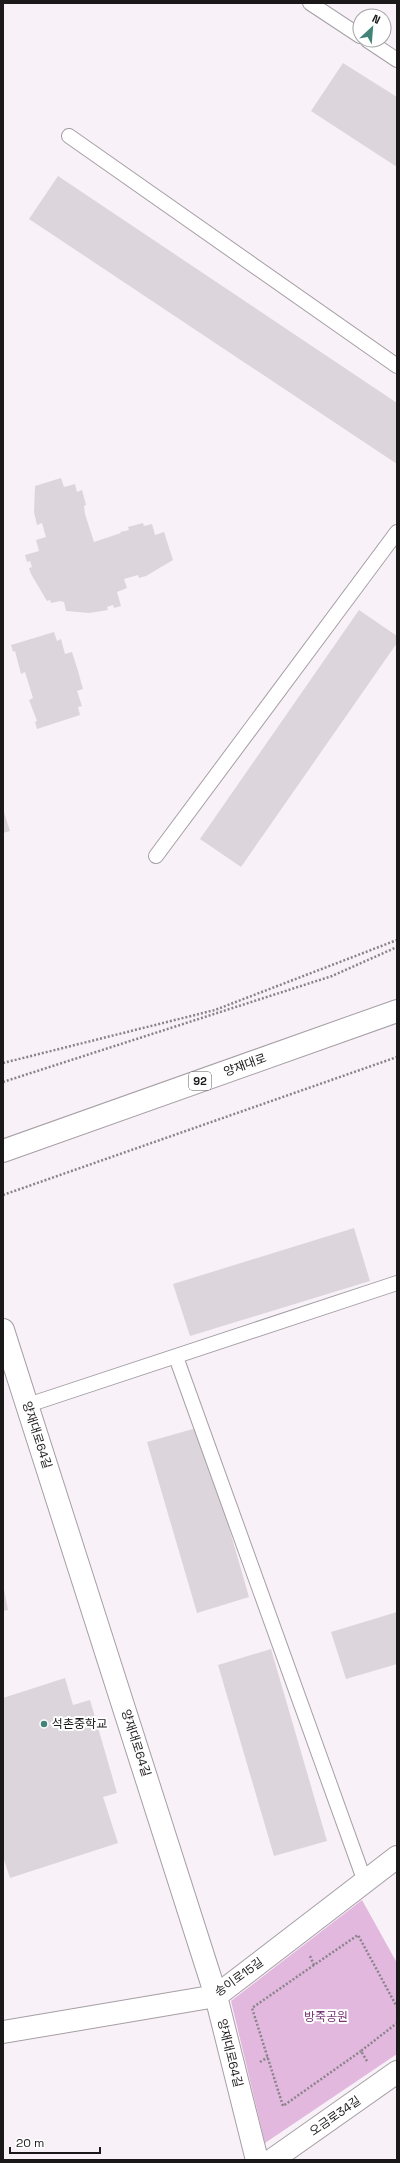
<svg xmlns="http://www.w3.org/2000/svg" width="400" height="2163" viewBox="0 0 400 2163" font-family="'Space Grotesk','Noto Sans KR',sans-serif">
  <rect width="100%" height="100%" fill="#f9f1f8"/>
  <!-- green -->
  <path fill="#e2b8df" d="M362,1900L397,1963V2054L265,2143L231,2001Z"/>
  <!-- building -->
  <path fill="#ddd5dc" d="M343,63L397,97V167L311,111Z
    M58,176L397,403V464L29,219Z
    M61,478L64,487L75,484L77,492L82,490L86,505L84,506L85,514L94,542L121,533L120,532L129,530L128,527L143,523L144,526L152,524L155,535L164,532L173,560L146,576L139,578L138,575L124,579L127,588L117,592L121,606L114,608L113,605L107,607L108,610L89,613L66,611L64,602L60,601L51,603L50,600L47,601L31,574L29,568L32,567L30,561L27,562L25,555L39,551L36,540L46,537L42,523L37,525L34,512L35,486Z
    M359,610L397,636V643L241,867L200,839Z
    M54,632L57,641L61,639L65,654L72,652L78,671L83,689L77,691L82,706L78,707L80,715L37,729L35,722L37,721L29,700L33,698L25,672L21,674L15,651L13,652L11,645Z
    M3,809L10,831L3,833Z
    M354,1228L370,1281L190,1336L173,1284Z
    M200,1427L249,1597L197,1613L147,1442Z
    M3,1584L8,1610L3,1611Z
    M397,1612V1664L346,1679L331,1632Z
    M271,1649L327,1841L274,1856L218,1665Z
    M65,1678L73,1705L90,1700L117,1793L103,1797L118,1843L10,1878L3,1857V1698Z"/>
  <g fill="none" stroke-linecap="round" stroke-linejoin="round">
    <defs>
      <path id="service" d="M310,3L360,36
        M367,40L397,60
        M69,136L397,366
        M156,856L397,532
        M176,1357L365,1882
        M28,1405L397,1283"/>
      <path id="minor" d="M3,1330L216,1996L257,2160
        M3,2032L216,1996L397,1857
        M272,2160L397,2072"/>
      <path id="primary" d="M3,1151L397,1011"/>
    </defs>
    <!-- service casing -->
    <use href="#service" stroke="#a69fa5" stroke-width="16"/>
    <!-- minor casing -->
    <use href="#minor" stroke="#a69fa5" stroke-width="24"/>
    <!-- primary casing -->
    <use href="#primary" stroke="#a69fa5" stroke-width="24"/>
    <!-- path -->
    <path stroke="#8a8489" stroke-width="2.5" stroke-dasharray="2 2" stroke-linecap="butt" d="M3,1063L215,1010L397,940
      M3,1082L332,976L397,947
      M3,1195L397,1057
      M310,1956L314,1965L358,1935L397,2007
      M314,1965L252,2008L283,2106L361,2051
      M367,2061L361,2051L397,2023
      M260,2062L268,2057"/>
    <!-- service -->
    <use href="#service" stroke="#fff" stroke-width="14"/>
    <!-- minor -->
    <use href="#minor" stroke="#fff" stroke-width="22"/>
    <!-- primary -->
    <use href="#primary" stroke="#fff" stroke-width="22"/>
  </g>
  <!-- markers -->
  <circle fill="#418477" stroke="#fff" stroke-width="1.5" cx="44" cy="1724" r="4"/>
  <g text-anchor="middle" stroke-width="4" stroke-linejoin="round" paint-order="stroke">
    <!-- shield labels -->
    <rect fill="#fff" stroke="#5f5d5f" stroke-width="1" x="189" y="1072" width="22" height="18" rx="3"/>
    <g font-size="11" font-weight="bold" fill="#1b181a">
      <text x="200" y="1085">92</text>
    </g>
    <!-- street labels -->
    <g font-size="12" fill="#1b181a" stroke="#fff">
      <text transform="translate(245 1065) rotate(-20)" y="4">양재대로</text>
      <text transform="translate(37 1435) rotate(72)" y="4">양재대로64길</text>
      <text transform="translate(136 1743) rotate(72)" y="4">양재대로64길</text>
      <text transform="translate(239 1977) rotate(-36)" y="4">송이로15길</text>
      <text transform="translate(230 2053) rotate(76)" y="4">양재대로64길</text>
      <text transform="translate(335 2116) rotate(-35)" y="4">오금로34길</text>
    </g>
    <!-- poi labels -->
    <g font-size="12" fill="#1b181a" stroke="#fff" text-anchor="start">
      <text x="52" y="1728">석촌중학교</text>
    </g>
    <!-- park labels -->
    <g font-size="12" fill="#773774" stroke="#fff">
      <text x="326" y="2021">방죽공원</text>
    </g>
  </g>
  <!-- border -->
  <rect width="400" height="2163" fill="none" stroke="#1b181a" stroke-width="8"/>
  <!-- north arrow -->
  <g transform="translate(372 28) rotate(26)"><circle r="19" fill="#ffffff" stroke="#a4a3a3"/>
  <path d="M0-3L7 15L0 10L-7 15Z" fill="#418477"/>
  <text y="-6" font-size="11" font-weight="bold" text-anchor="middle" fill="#1b181a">N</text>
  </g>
  <!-- scale -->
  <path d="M10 2147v6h90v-6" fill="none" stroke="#1b181a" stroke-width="2"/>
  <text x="16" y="2147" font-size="12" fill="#1b181a" stroke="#ffffff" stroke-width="3" paint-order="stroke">20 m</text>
</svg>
